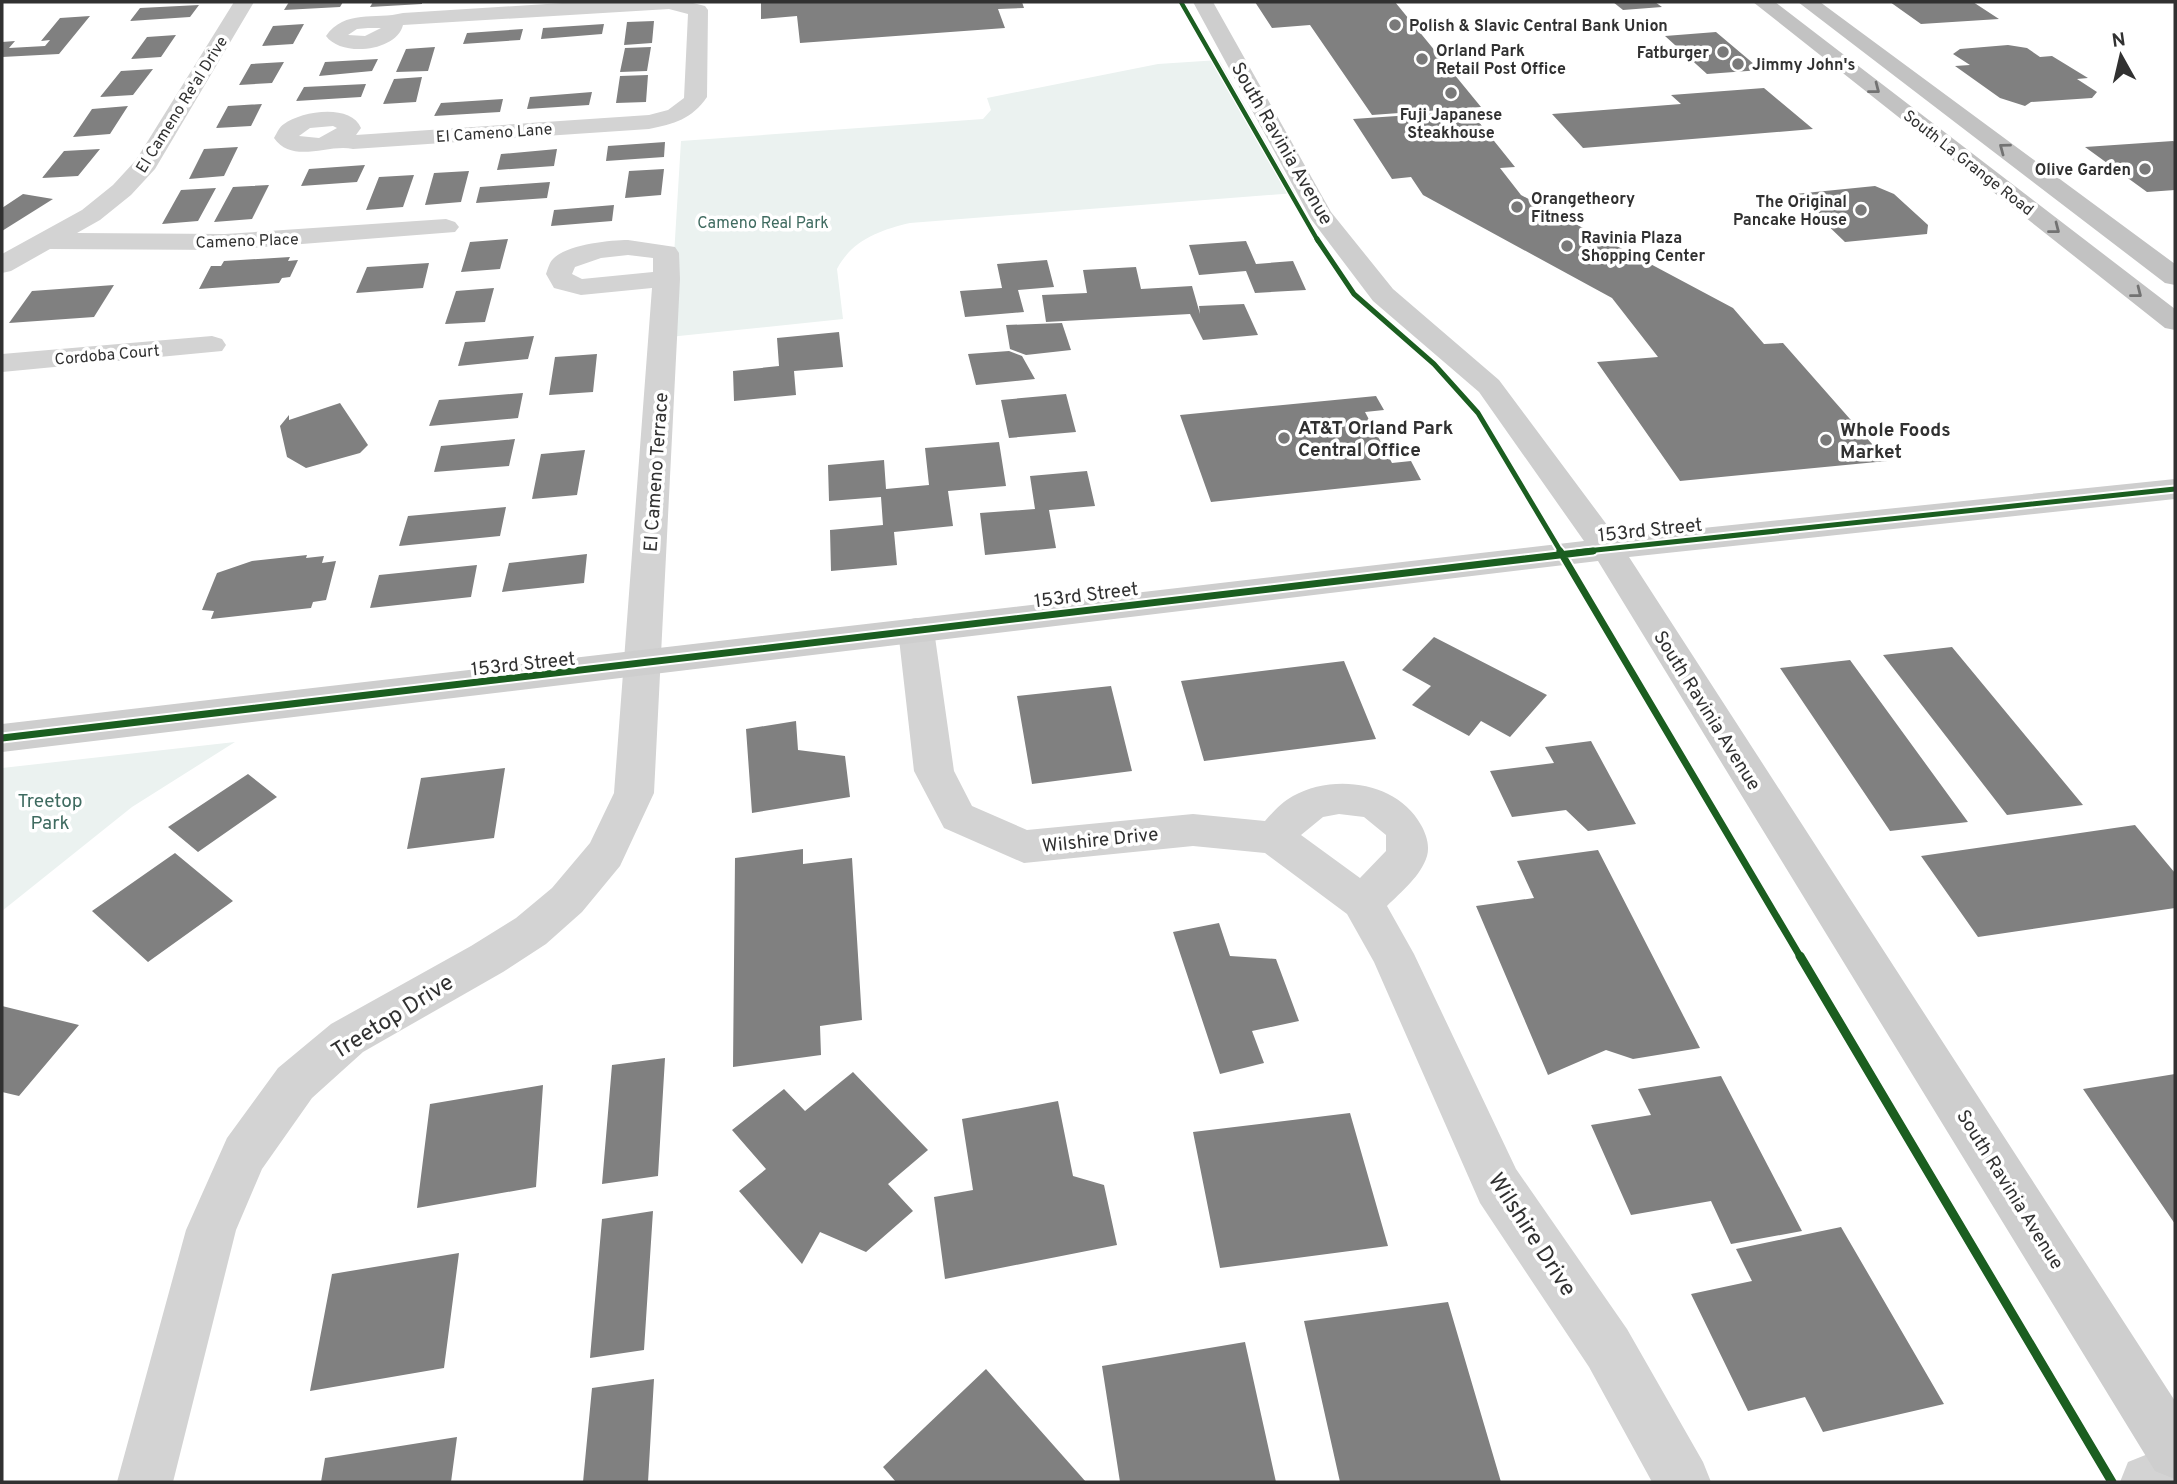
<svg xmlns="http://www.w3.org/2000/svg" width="2177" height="1484" viewBox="0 0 2177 1484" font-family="Overpass,sans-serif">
  <rect width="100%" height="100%" fill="#fff"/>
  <!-- green -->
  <path fill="#ebf2f0" d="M1219,60L1295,193L910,223C880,230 852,240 837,269L843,319L669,337L681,141L983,119L991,110L987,98L1158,64Z
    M235,742L132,807L2,911V768Z"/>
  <!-- building -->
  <path fill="#808080" d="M289,2H343L340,7L284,10Z
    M373,2H422V4L370,7Z
    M786,2H1022L1024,8L998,9L1005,28L800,43L797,16L761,19V3Z
    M1255,2H1395L1481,107L1372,115L1310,25L1272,28Z
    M1613,2H1655L1662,7L1623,10Z
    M1890,2H1973L1999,19L1921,24Z
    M199,5L190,17L130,21L140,8Z
    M90,16L59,54L2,57V42L15,41L9,48L45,46L50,40L41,41L60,18Z
    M654,21L652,43L624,45L627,22Z
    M304,24L293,44L262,46L273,26Z
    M604,24L602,34L541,39L543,28Z
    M523,29L520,40L463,44L467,33Z
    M1716,32L1761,70L1707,74L1665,36Z
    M176,35L161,57L131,59L147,37Z
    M2008,45L2027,48L2040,57L2052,56L2088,78L2077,79L2097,92L2092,98L2031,102L2025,106L2000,98L1955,66L1970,65L1953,54L1960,49Z
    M435,47L428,71L396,72L406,49Z
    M651,47L647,71L620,72L625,48Z
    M378,59L372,71L319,76L325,62Z
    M284,62L272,83L239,85L251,64Z
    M153,69L133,95L100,97L121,71Z
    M648,75L646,102L616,103L620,76Z
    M422,77L416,102L383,104L394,79Z
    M366,84L361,97L296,101L304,87Z
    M1764,88L1813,129L1583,148L1552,114L1681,104L1671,95Z
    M592,92L589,105L527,109L530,97Z
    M503,99L500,112L434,116L441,103Z
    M262,104L251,126L216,128L228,106Z
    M128,106L110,134L73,137L92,109Z
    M1470,111L1515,167L1500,168L1521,195L1733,308L1764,344L1783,343L1887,461L1680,481L1597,362L1658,357L1612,298L1423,195L1411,177L1392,179L1353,119Z
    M2173,141L2175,142V190L2147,192L2085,147Z
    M665,142L664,157L606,161L608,146Z
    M238,147L224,176L189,179L204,149Z
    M100,149L78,176L42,178L64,151Z
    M557,149L554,166L497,170L501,154Z
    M365,165L357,182L301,186L309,169Z
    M664,169L661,195L625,198L629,171Z
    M469,171L461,202L425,205L434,173Z
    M414,175L403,207L366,210L379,177Z
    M550,182L547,198L476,203L480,187Z
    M269,185L252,219L214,222L233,187Z
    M1875,186L1894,194L1928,225L1927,234L1845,242L1795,194Z
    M216,188L198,221L162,224L181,190Z
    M23,194L53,199L2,231V208Z
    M614,205L612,221L551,226L554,210Z
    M508,239L500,269L461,272L470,242Z
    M1246,241L1256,264L1293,261L1306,290L1255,293L1246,271L1199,275L1189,245Z
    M290,257L288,261L298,260L290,277L282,278L279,283L199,289L211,266H221L224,261Z
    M1047,260L1054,287L1018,290L1024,312L965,317L960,291L1002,288L997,264Z
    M429,263L423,288L356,293L367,267Z
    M1136,267L1141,289L1192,286L1200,314L1199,306L1244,304L1258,335L1203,340L1190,314L1046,322L1042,295L1087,293L1083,270Z
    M114,285L94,317L9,323L32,291Z
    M494,288L485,322L445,324L456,291Z
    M1062,323L1071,350L1026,355L1010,349L1006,325Z
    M839,332L843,367L794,371L796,395L734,401L733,371L779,366L777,338Z
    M534,336L528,359L458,366L465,342Z
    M1009,351L1022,356L1035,379L976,385L968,354Z
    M597,354L593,392L549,395L555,357Z
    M523,393L518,418L429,426L439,400Z
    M1066,394L1076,432L1009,438L1001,400Z
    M1376,396L1384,410L1365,412L1392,463L1411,461L1421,480L1211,502L1180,415Z
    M340,403L368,445L360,453L306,468L287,457L280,426L289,415V420Z
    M515,439L509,466L434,472L441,446Z
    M999,442L1006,486L948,491L953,526L894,532L897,565L831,571L830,530L883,525L881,497L829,501L828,465L884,460L886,489L929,485L925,448Z
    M585,450L577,495L532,499L541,454Z
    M1087,471L1095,506L1049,510L1056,548L985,555L980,513L1035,509L1030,476Z
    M506,507L500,536L399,546L408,516Z
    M587,554L584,583L502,592L509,563Z
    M307,555L306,558L324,556L322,563L336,561L326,600L313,602L311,608L211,619L214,611L202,610L217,573L252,561Z
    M477,565L471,597L370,608L379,575Z
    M1434,637L1547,695L1510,737L1481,721L1469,736L1412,705L1431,686L1402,670Z
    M1952,647L2083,805L2007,815L1883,655Z
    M1850,660L1968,822L1890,831L1780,668Z
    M1344,661L1376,739L1204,761L1181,681Z
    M1111,686L1132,771L1032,784L1017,696Z
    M796,721L798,750L845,756L850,797L752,813L746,729Z
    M1591,741L1636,824L1588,831L1566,810L1512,817L1490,771L1554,763L1545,747Z
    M505,768L494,838L407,849L421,778Z
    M248,774L277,797L198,852L168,827Z
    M2135,825L2175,873V908L1978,937L1921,856Z
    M803,849V864L852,858L862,1020L820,1026L821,1055L733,1067L735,858Z
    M1598,850L1700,1048L1633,1059L1606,1050L1548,1075L1476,906L1534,898L1517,861Z
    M175,853L233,901L148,962L92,911Z
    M1219,923L1230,956L1276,959L1299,1021L1252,1031L1264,1063L1220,1074L1173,932Z
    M2,1006L79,1025L19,1096L2,1092Z
    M665,1058L658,1176L602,1184L612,1065Z
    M853,1072L928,1150L888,1184L913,1211L866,1252L820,1232L802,1264L739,1191L766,1169L732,1130L784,1089L805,1111Z
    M2175,1074V1224L2083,1089Z
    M1721,1076L1802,1231L1731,1244L1711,1201L1631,1215L1591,1125L1651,1115L1638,1089Z
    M543,1085L536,1187L417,1208L430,1104Z
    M1058,1101L1073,1176L1104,1185L1117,1245L945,1279L934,1197L973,1190L962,1119Z
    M1350,1113L1388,1246L1220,1268L1193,1132Z
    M653,1211L644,1350L590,1358L602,1219Z
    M1841,1227L1944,1404L1823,1432L1805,1397L1748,1411L1691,1294L1752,1281L1736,1249Z
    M459,1253L444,1368L310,1391L332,1274Z
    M1448,1302L1501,1482H1340L1304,1321Z
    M1245,1342L1276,1482H1120L1102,1366Z
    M986,1369L1086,1482H896L883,1467Z
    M654,1379L648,1482H583L592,1388Z
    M457,1437L451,1482H321L325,1458Z"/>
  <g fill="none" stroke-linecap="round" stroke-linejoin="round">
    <!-- street -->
    <path fill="#d3d3d3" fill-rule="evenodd" d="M234,2H254L155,169L131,195L100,220L77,233L225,234L446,219L455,222L459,227L455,232L225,250L50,249L11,271L2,273V254L82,210L113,185L136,160Z
      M578,2H689L705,6L708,10L707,97C692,119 674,124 649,129L353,149C329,143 293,165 274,138C277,133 279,127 284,124C301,111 351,103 361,128L356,135L649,115L668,110L684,98L688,14L669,9L403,25C397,51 342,58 326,36C345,9 375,20 403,13ZM368,28H381L365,36L348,35L357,29ZM333,126L337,128L319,138L299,136L310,128Z
      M628,240L675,247L679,253L680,279L654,793L620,866L582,912L546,944L503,972L363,1052L312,1098L262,1169L236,1230L173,1482H117L186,1230L227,1138L278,1068L331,1024L471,946L516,918L552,888L590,843L614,793L652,288L581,295L554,288L546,274C548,269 549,263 553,259C565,245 610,240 628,240ZM628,255L653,258V272L582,279L572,274L575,267L601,258Z
      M212,336L222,339L226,345L222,351L2,372V354Z
      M916,618L929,621L934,630L954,771L972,806L1027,830L1193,814L1265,821C1273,812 1282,802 1293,796C1334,773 1398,782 1421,825C1426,834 1430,845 1427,856C1421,876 1401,892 1387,906L1414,954L1516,1169L1627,1329L1703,1462L1711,1482H1652L1589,1367L1480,1203L1374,962L1347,914L1265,853L1193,846L1024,863L944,828L914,771L898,630L903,621ZM1339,814L1364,817L1386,835V851L1360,878L1301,835L1323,817Z
      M2175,1448V1482H2120L2128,1462L2148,1454Z"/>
    <!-- secondary -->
    <path fill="#cecece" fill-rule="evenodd" d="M1193,2H1213L1331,212L1393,289L1499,380L1616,537L2175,479V499L1629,557L2175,1401V1479L2155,1471L1598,561L2,752V724L1584,541L1479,392L1373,301L1311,219Z"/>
    <!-- highway -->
    <path fill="#c2c2c2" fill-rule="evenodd" d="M1753,2H1775L2175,309V330L2165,328Z
      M1798,2H1820L2175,264V285L2165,283Z"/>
    <defs>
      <path id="cycleway-far3" d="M1181,2L1318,241"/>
      <path id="cycleway-far2" d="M1317,239L1354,294L1434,364L1478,413L1561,552
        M1577,552L2175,489"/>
      <path id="cycleway-far1" d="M1560,551L1801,958
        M2,738L1593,551"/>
      <path id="cycleway" d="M1800,956L2112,1482"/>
    </defs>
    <!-- cycleway-far3 casing -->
    <use href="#cycleway-far3" stroke="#fff" stroke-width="7"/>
    <!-- cycleway-far2 casing -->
    <use href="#cycleway-far2" stroke="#fff" stroke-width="9"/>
    <!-- cycleway-far1 casing -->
    <use href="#cycleway-far1" stroke="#fff" stroke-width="11"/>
    <!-- cycleway casing -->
    <use href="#cycleway" stroke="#fff" stroke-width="13"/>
    <!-- cycleway-far3 -->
    <use href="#cycleway-far3" stroke="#1b5e20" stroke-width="4.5"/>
    <!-- cycleway-far2 -->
    <use href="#cycleway-far2" stroke="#1b5e20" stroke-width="5"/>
    <!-- cycleway-far1 -->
    <use href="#cycleway-far1" stroke="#1b5e20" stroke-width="7"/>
    <!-- cycleway -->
    <use href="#cycleway" stroke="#1b5e20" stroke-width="9"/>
  </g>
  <!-- one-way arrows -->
  <defs><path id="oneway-chevron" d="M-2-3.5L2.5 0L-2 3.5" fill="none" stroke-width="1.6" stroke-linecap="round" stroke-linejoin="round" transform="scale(1.75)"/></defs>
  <g stroke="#727272">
    <use href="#oneway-chevron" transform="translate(1875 89) rotate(38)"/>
    <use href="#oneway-chevron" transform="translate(2004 148) rotate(-143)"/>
    <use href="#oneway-chevron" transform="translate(2055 229) rotate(38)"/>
    <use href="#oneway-chevron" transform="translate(2137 293) rotate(38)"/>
  </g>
  <!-- markers -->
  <g fill="#797979" stroke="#fff" stroke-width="2.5">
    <circle cx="1395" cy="25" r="7"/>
    <circle cx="1723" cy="52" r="7"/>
    <circle cx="1422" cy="59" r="7"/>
    <circle cx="1738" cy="64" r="7"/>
    <circle cx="1451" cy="93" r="7"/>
    <circle cx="2145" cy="169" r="7"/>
    <circle cx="1517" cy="207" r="7"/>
    <circle cx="1861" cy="210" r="7"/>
    <circle cx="1567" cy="246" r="7"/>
    <circle cx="1284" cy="438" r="7"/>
    <circle cx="1826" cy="440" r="7"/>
  </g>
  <g text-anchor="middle" stroke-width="7" stroke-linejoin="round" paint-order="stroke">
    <!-- far-poi labels -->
    <g font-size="16" font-weight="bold" fill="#313131" stroke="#fff" text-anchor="start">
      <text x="1409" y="31">Polish &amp; Slavic Central Bank Union</text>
      <text x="1436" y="56">Orland Park<tspan x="1436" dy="18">Retail Post Office</tspan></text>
      <text x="1709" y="58" text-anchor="end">Fatburger</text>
      <text x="1752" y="70">Jimmy John's</text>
      <text x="1451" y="120" text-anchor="middle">Fuji Japanese<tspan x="1451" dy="18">Steakhouse</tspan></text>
      <text x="2131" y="175" text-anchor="end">Olive Garden</text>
      <text x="1531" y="204">Orangetheory<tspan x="1531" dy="18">Fitness</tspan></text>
      <text x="1847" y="207" text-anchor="end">The Original<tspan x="1847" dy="18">Pancake House</tspan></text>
      <text x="1581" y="243">Ravinia Plaza<tspan x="1581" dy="18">Shopping Center</tspan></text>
    </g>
    <!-- far-street labels -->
    <g font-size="16" fill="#313131" stroke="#fff">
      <text transform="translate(181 104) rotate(-58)" y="6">El Cameno Re'al Drive</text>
      <text transform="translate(494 132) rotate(-4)" y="6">El Cameno Lane</text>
      <text transform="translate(1969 162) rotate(38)" y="6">South La Grange Road</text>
      <text transform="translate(247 240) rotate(-2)" y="6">Cameno Place</text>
      <text transform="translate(107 354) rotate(-5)" y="6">Cordoba Court</text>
    </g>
    <!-- far-park labels -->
    <g font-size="16" fill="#3f6b60" stroke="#fff">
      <text x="763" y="228">Cameno Real Park</text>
    </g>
    <!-- street labels -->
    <g font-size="19" fill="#313131" stroke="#fff">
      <text transform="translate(1283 143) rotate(60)" y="7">South Ravinia Avenue</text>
      <text transform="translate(655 472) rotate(-86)" y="7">El Cameno Terrace</text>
      <text transform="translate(1650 529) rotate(-6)" y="7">153rd Street</text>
      <text transform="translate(1086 594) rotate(-7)" y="7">153rd Street</text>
      <text transform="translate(523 663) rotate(-6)" y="7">153rd Street</text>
      <text transform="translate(1708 710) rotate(58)" y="7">South Ravinia Avenue</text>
      <text transform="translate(1100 839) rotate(-6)" y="7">Wilshire Drive</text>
      <text transform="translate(2011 1189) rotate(58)" y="7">South Ravinia Avenue</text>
    </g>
    <!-- poi labels -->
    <g font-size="19" font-weight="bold" fill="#313131" stroke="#fff" text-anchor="start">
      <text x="1298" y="434">AT&amp;T Orland Park<tspan x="1298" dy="22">Central Office</tspan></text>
      <text x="1840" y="436">Whole Foods<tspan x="1840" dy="22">Market</tspan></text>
    </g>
    <!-- park labels -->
    <g font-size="19" fill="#3f6b60" stroke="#fff">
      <text x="50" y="807">Treetop<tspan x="50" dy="22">Park</tspan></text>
    </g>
    <!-- near-street labels -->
    <g font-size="23" fill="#313131" stroke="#fff">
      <text transform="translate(392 1016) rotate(-32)" y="8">Treetop Drive</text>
      <text transform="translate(1533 1234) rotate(57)" y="8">Wilshire Drive</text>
    </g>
  </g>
  <!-- border -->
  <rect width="2177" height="1484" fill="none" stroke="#313131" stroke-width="7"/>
  <!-- north arrow -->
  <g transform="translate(2121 56) rotate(352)" stroke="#ffffff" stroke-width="5" paint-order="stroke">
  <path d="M0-5L12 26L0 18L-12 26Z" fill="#313131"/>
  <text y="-10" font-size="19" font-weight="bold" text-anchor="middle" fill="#313131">N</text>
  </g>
</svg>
